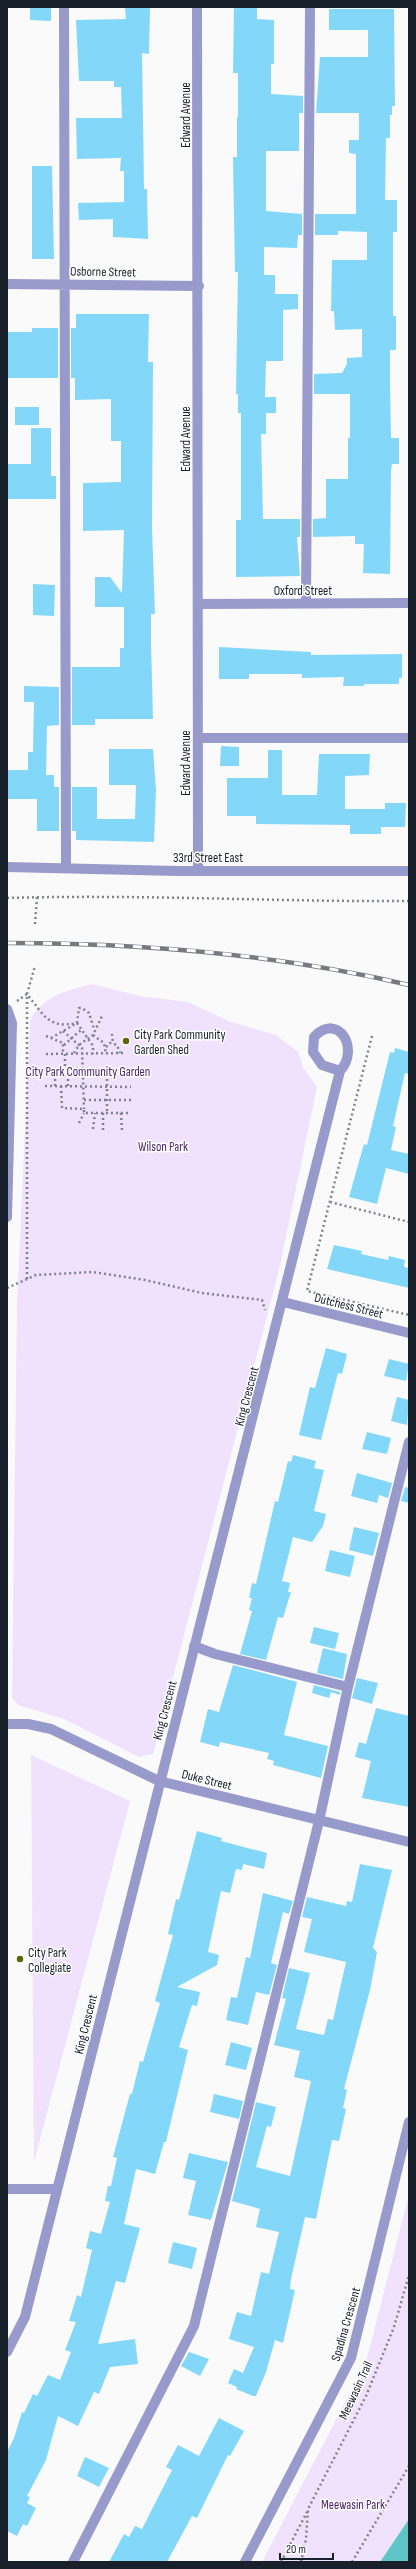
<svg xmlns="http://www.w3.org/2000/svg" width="416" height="2569" viewBox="0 0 416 2569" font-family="'Sofia Sans Condensed',sans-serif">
  <rect width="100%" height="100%" fill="#fafafa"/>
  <!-- green -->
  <path fill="#f0e2fd" d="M92,984L140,996L188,1002L231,1022L276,1035L298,1052L303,1067L317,1087L279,1270L153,1754L139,1757L64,1719L18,1705L12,1698L17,1304L30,1020C45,995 66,991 92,984Z
    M31,1755L130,1801L34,2162Z
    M409,2194V2519L380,2562H262L366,2362Z"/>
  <!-- water -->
  <path fill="#5fc5c7" d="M409,2519V2562H380Z"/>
  <!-- building -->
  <path fill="#83d8fa" d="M30,7H51V21L30,20Z
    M125,7H150L149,54L142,53L144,189H147L148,239L113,237V219L79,220L78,203L124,202V171H120L121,158L77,159L76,118H122L121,87H114V81H79L76,20L126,19Z
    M234,7H257V19L274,20V64H271V94L303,96V113H299V151H266V211L302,214V235H298L297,248L264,247V275H275V294H298V309L283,310V361H266L265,397H276V413H266V434H261L263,519H300V537H297L300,576L236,577V520H241V413H238V394H236L238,272H235L233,157H237V117H238V73H233Z
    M329,9H394L395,106H392V115H390V138H386L385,200H397V232H393V316H396V350H390V386L391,438H399V464H392L391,471L390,574L363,573L364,544H355V536L313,537V519L326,518V479H348V438H350V394H314V374L342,373L347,364V358L362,357V329L335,330L334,311H331L332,260H367V232L338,231V235H315V214H356V154L349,153V140H359V113H316L320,57H368V30H329Z
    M32,166H52L54,259H32Z
    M76,314H149L148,362H153L152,528L155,614H151V643L153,719H95V725H72V667H120V648H124V607H95V577H110L122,593L124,530L83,531V483L121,482V441H111V399L75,400V378H71V328H76Z
    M32,328H58V378H7V332H32Z
    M15,407H39V425H15Z
    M31,428H51V476H56V499H7V464H31Z
    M33,584L55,585L54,616L33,615Z
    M219,647L311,652V655L402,654V678H399V684H364V686H343L344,677L302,678V674H249V679H219Z
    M24,686L59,687V725L47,726L46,775H54V787H59V831H37V799H7V770H28V752H33L34,702H24Z
    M221,746L239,747V766H220Z
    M109,749H153L156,790L154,842L76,840V831H72V787H97V819H135L136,785H109Z
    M268,750H282V795H317L319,754H370L369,775L345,776V809H385V803H406L405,827H381V834H350V825L256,824V816H227V778H268Z
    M395,1048L409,1052V1074L405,1073L393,1126L396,1127L391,1150L409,1154V1174L386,1168L377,1204L349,1197L364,1144L367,1145L390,1052L394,1053Z
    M334,1245L362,1251L361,1254L388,1260L389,1256L405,1260L404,1267L409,1268V1288L327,1269Z
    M326,1348L347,1354L342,1374L338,1373L321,1440L299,1435L310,1387L315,1388Z
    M389,1359L409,1364L406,1381L384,1376Z
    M397,1397L409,1400L407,1425L391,1421Z
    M367,1432L391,1438L387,1454L362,1449Z
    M293,1455L316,1461L314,1468L324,1470L314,1511L326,1514L323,1526L312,1542L293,1537L282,1581L290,1583L288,1592H291L283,1618L278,1617L266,1660L240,1654L252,1611L249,1610L252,1598H249L252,1583L256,1584L275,1501L278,1502L288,1461L291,1462Z
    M357,1473L392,1483L388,1498L379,1495L377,1503L351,1496Z
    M405,1487L409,1488V1503L401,1501Z
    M354,1527L379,1533L373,1556L349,1550Z
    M330,1550L355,1556L350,1577L325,1571Z
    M314,1627L339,1633L335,1649L310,1643Z
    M323,1648L347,1654L343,1679L317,1673Z
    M233,1665L297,1682L284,1735L328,1746L321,1778L273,1765L274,1761L267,1759L269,1753L220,1742L219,1747L200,1742L208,1709L219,1712Z
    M357,1678L378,1683L372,1704L352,1698Z
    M314,1685L340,1692V1695L331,1692L329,1698L312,1693Z
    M376,1708L409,1716V1807L362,1798L371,1761L355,1757L359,1742L366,1744Z
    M197,1831L222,1838L221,1841L267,1853L264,1869L243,1864L242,1870L236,1869L230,1893L221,1891L208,1952L219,1955L217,1965L177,1987L200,1992L197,2006L192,2005L179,2047L188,2050L166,2142H164L155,2174L136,2169L124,2224L140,2228L125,2283L116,2281L98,2344L135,2339L138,2364L110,2367L99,2394L94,2392L78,2426L58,2416L46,2460L27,2496L30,2497L27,2503L36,2508L27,2526L23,2524L17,2536L7,2531V2452L14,2438L22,2412L24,2413L33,2394L37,2396L48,2375L60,2380L71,2352L65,2350L76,2322L69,2321L77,2295L81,2297L92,2250L86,2248L90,2231L101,2234L110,2202L105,2201L108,2186H111L117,2158L113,2157L130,2094H132L140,2061L143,2062L160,2003L155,2001L173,1935L168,1934L176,1899L179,1900Z
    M360,1864L392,1870L373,1948L377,1952L370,1990L344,2089L347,2090L343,2108L346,2109L339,2141L332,2140L316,2219L305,2217L291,2279L290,2289L295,2290L283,2343L275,2340L266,2372L256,2396H253L236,2389L237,2387L228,2383L234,2369L243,2373L254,2347L229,2339L237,2312L251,2316L261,2272L269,2274L279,2232L256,2227L260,2209L232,2201L256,2102L276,2107L271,2127L267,2126L256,2167L290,2176L311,2081L294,2077L300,2051L274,2045L286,1999L282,1998L289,1968L310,1973L296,2029L324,2035L328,2019L333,2020L346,1962L304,1952L312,1919L302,1917L307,1897L346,1906L347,1901L352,1902Z
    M263,1893L293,1901L289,1914L283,1912L271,1963L277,1965L269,1995L256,1992L248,2025L226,2020L231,1997L237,1998L246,1957L250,1958Z
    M231,2042L252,2048L246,2070L225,2065Z
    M214,2094L243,2101L239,2119L210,2112Z
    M189,2153L228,2162L211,2220L188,2215L196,2181L183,2178Z
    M173,2242L197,2248L192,2269L168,2263Z
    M189,2352L209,2359L200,2376L181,2366Z
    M219,2418L244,2431L230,2456L228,2455L197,2518L192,2516L167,2562H109L124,2534L129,2537L135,2526L142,2529L172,2470L166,2467L178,2445L199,2456Z
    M85,2457L109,2468L99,2487L77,2476Z"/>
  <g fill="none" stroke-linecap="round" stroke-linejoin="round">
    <!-- path -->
    <path stroke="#7f8389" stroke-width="2.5" stroke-dasharray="2 3" stroke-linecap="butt" d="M7,898C141,894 275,902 409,901
      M35,924L37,897
      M17,1001L27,994C44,1015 48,1029 77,1023L79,1008H82L89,1013L94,1029
      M63,1031L82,1048L84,1109
      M112,1034L113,1044
      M93,1035L104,1043L106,1054
      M46,1036L63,1043V1054
      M372,1036L307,1291L409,1315
      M51,1038L77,1023L93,1046V1054
      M64,1045L81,1030
      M106,1047L110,1043L117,1045L120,1053
      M74,1053L79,1045L93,1035L103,1014
      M46,1054L124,1053
      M65,1054V1069
      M46,1069H130
      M55,1069V1086
      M68,1069V1086
      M107,1069V1113
      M45,1086L131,1087
      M61,1086L62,1108L84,1109V1113H131
      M84,1100H131
      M103,1113V1130
      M121,1113L122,1130
      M79,1123L84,1113
      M93,1129L95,1113
      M330,1202L409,1222
      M27,1279V994L35,966
      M7,1288L36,1275L93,1272L145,1280L202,1293L262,1300L265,1310
      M281,2562L307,2512
      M301,2562L306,2539L308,2509L366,2396L394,2327L409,2275
      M352,2562L409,2466"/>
    <!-- minor -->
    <path stroke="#979aca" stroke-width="10" d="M64,7L66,867
      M197,7L198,871
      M7,284L199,286
      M306,603L310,7
      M198,604L409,603
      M198,738H409
      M7,867L178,871H409
      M7,1009L12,1023L7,1217
      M283,1302L409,1333
      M194,1646L215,1654L348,1687
      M7,1724H28L51,1729L159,1781L409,1842
      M7,2189H56
      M7,2352L25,2317L340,1071C360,1050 339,1011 314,1037L313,1052L322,1065L340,1071
      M73,2562L194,2326L319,1821L348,1687L409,1442
      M245,2562L351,2358L409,2122"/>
    <defs>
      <path id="rail" d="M7,943C143,943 276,954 409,985"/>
    </defs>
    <!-- rail casing -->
    <use href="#rail" stroke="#767a81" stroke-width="4.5"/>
    <!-- rail -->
    <use href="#rail" stroke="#fff" stroke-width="3" stroke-dasharray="9" stroke-linecap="butt"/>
  </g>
  <!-- markers -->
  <g fill="#616604" stroke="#fff" stroke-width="1.5">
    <circle cx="126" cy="1041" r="4"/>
    <circle cx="20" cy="1959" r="4"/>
  </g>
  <g text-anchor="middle" stroke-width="3" stroke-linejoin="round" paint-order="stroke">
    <!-- street labels -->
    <g font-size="13" fill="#18202b" stroke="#fff">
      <text transform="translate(185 115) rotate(-90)" y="5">Edward Avenue</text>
      <text transform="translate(103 271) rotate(1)" y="5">Osborne Street</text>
      <text transform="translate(185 439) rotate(-90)" y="5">Edward Avenue</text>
      <text x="303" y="595">Oxford Street</text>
      <text transform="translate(185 763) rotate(-90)" y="5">Edward Avenue</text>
      <text x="208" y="862">33rd Street East</text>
      <text transform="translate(349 1305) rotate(14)" y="5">Dutchess Street</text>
      <text transform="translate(246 1396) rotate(-75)" y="5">King Crescent</text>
      <text transform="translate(164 1710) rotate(-75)" y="5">King Crescent</text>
      <text transform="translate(207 1779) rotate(14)" y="5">Duke Street</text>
      <text transform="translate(85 2024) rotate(-76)" y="5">King Crescent</text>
      <text transform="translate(345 2324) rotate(-74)" y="5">Spadina Crescent</text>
      <text transform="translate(355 2390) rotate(-65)" y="5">Meewasin Trail</text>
    </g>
    <!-- poi labels -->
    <g font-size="13" fill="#18202b" stroke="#fff" text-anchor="start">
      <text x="134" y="1039">City Park Community<tspan x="134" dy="15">Garden Shed</tspan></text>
      <text x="28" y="1957">City Park<tspan x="28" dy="15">Collegiate</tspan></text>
    </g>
    <!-- park labels -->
    <g font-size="13" fill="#50246d" stroke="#fff">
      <text x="88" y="1076">City Park Community Garden</text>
      <text x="163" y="1151">Wilson Park</text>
      <text x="353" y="2509">Meewasin Park</text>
    </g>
  </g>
  <!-- border -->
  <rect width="416" height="2569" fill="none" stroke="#18202b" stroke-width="16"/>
  <!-- scale -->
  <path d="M280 2553v6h53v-6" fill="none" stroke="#18202b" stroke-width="2"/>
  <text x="286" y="2553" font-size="12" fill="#18202b" stroke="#ffffff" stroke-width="3" paint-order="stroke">20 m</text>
</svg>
